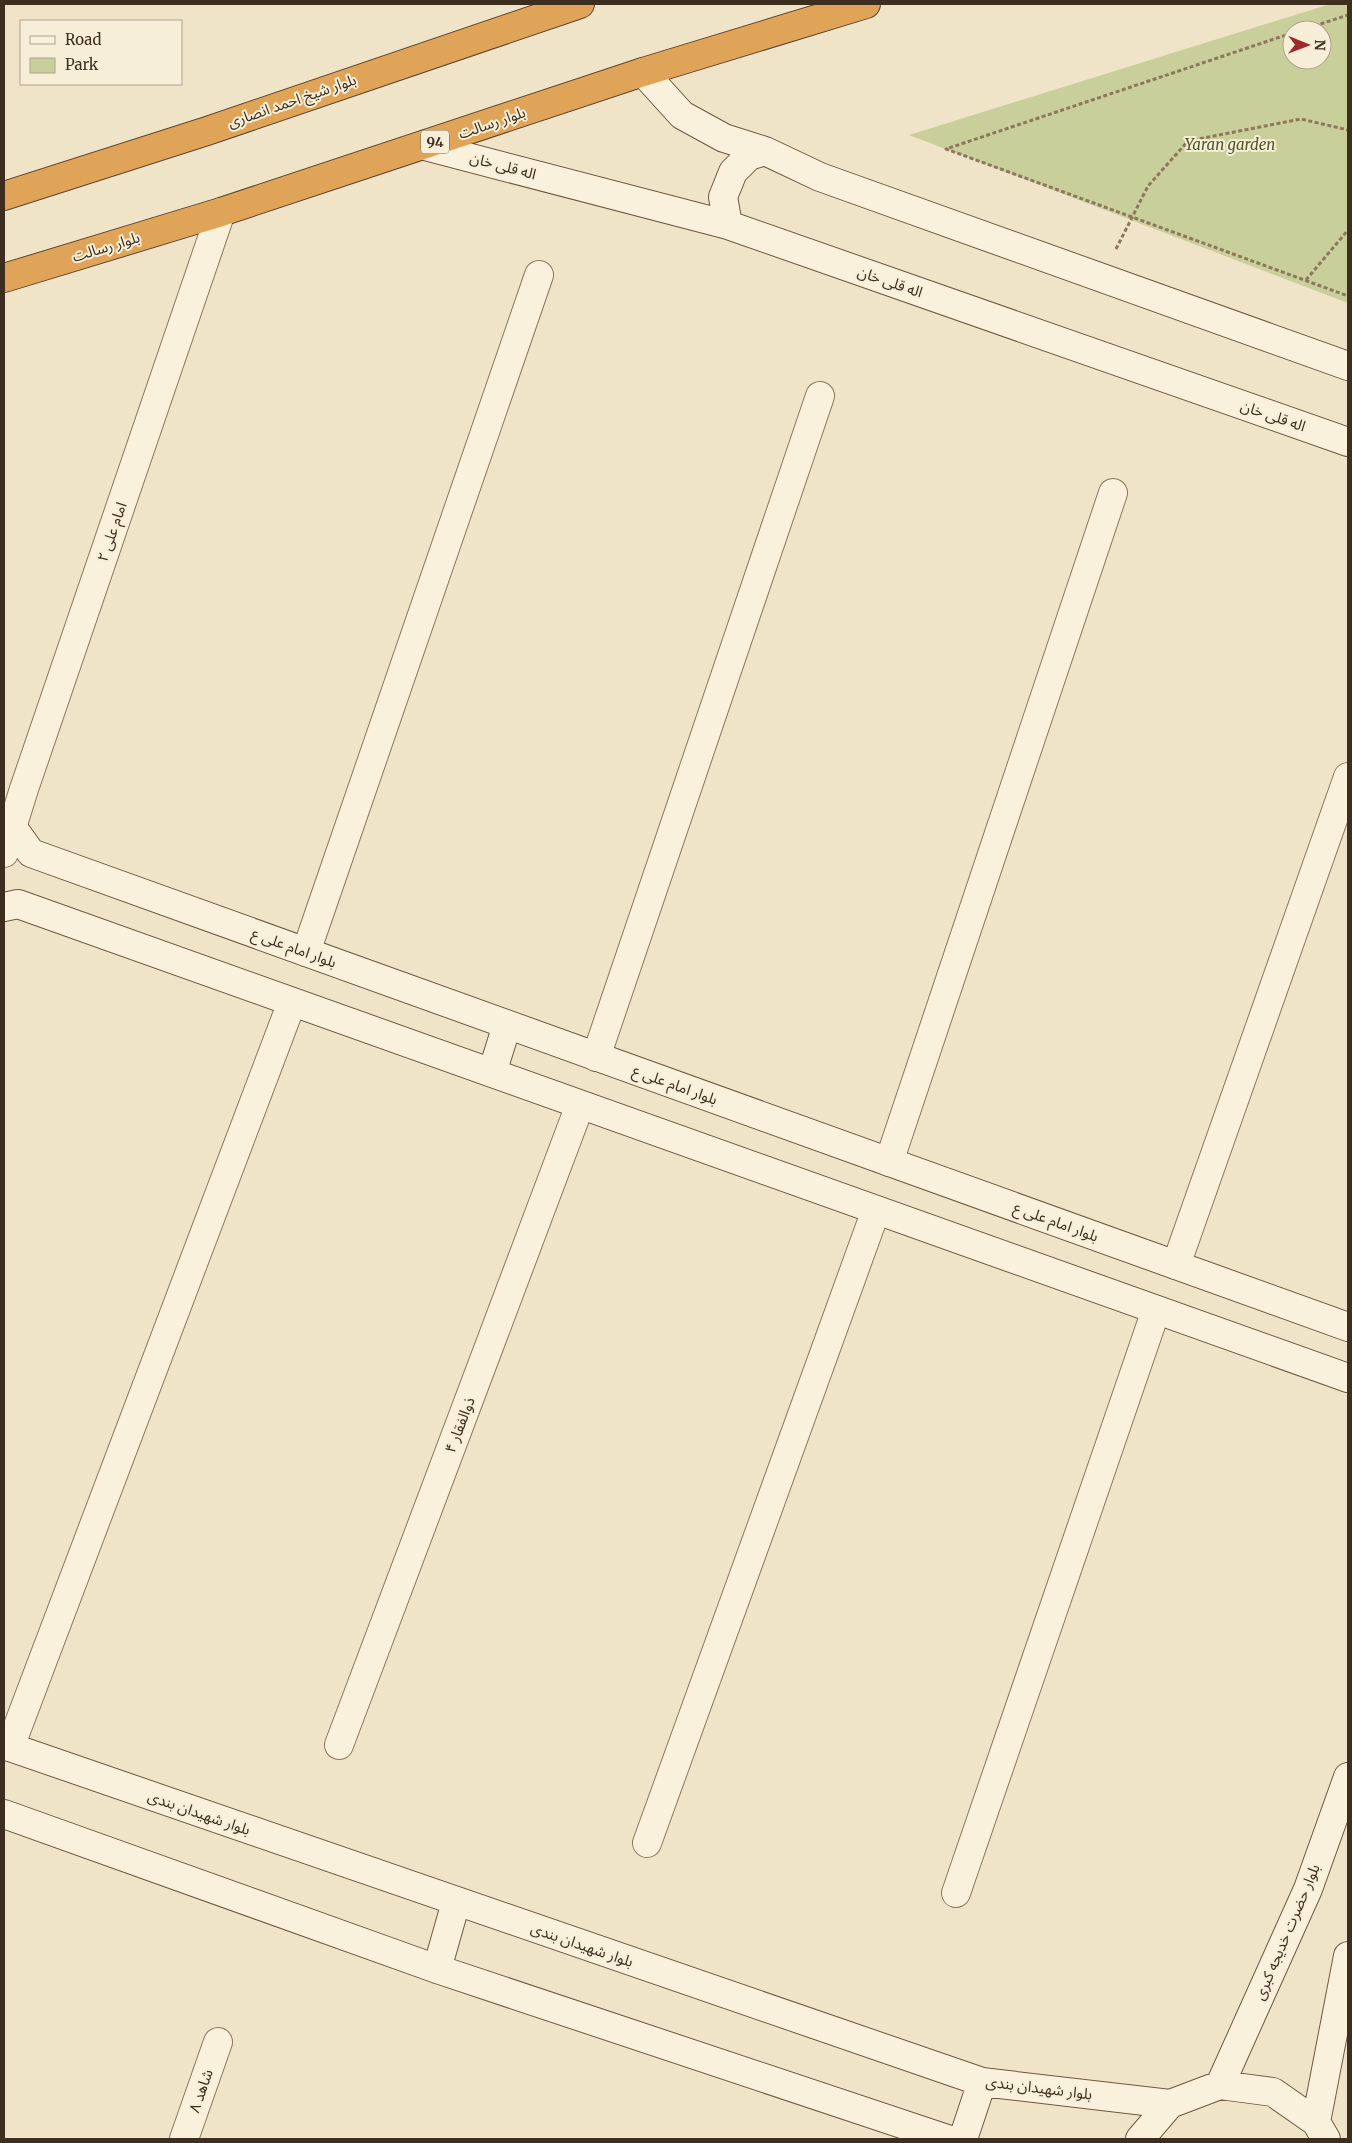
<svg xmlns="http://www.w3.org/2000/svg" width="1352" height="2143" viewBox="0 0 1352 2143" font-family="Merriweather,'Noto Sans Arabic',serif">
  <rect width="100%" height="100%" fill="#f0e4c8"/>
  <!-- green -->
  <path fill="#c9cf9b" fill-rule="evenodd" d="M1330,4H1348V303L909,135ZM1292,30H1322V60H1292Z"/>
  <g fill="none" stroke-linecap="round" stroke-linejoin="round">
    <defs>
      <path id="street" d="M4,853L24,789L221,212
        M306,952L539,275
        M596,1057L820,396
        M889,1162L1113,493
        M1176,1265L1348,777
        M339,1745L580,1105
        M10,1747L292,1002
        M647,1843L876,1210
        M956,1893L1156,1310
        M184,2139L218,2042"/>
      <path id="secondary" d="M643,72L682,115L724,138L765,151L820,177L1348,366
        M425,146L728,225L1348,442
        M728,225L723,197L733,172L749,156L765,151
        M13,828L31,853L1348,1327
        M4,907L18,904L1348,1378
        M492,1073L507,1025
        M4,1745L982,2082L1170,2104
        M4,1814L437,1969L947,2139
        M437,1969L456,1902
        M1220,2085L1308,1889L1348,1777
        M1316,2122L1348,1956
        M963,2139L982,2082
        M1140,2139L1170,2104L1220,2085L1273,2092L1316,2122L1326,2139"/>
      <path id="highway" d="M4,196L207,131L580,4
        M4,278L221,212L643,72L866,4"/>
    </defs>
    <!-- street casing -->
    <use href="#street" stroke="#8d765c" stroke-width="30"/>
    <!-- secondary casing -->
    <use href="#secondary" stroke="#6f573f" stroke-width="30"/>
    <!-- highway casing -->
    <use href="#highway" stroke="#5b4430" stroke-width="30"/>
    <!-- path -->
    <path stroke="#8d765c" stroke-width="3" stroke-dasharray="4 2.5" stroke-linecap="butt" d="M1302,30L1348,15
      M1292,33L946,149L1348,296
      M1116,249L1148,186L1188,141L1301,119L1348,130
      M1306,280L1348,230"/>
    <!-- street -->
    <use href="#street" stroke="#faf1dc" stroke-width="28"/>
    <!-- secondary -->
    <use href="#secondary" stroke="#faf1dc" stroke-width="28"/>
    <!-- highway -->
    <use href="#highway" stroke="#e0a458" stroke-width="28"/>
  </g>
  <g text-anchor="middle" stroke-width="4" stroke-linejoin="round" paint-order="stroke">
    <!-- shield labels -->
    <rect fill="#f7eed8" stroke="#756857" stroke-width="1" x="421" y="130.5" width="28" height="23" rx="4"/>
    <g font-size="14" font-weight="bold" fill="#3d2e20">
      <text x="435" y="147">94</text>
    </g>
    <!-- street labels -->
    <g font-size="15" fill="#3d2e20" stroke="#f7eed8">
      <text transform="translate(292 101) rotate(-19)" y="5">بلوار شیخ احمد انصاری</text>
      <text transform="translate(492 123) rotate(-19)" y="5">بلوار رسالت</text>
      <text transform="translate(503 166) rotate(15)" y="5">اله قلی خان</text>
      <text transform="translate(106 247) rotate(-17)" y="5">بلوار رسالت</text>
      <text transform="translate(890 282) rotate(19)" y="5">اله قلی خان</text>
      <text transform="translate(1273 416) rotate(19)" y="5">اله قلی خان</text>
      <text transform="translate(112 532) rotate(-71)" y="5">امام علی ۲</text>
      <text transform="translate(294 948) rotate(20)" y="5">بلوار امام علی ع</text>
      <text transform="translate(675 1085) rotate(20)" y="5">بلوار امام علی ع</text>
      <text transform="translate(1056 1222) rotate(20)" y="5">بلوار امام علی ع</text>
      <text transform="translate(460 1425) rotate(-69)" y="5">ذوالفقار ۴</text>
      <text transform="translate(199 1813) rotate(19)" y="5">بلوار شهیدان بندی</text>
      <text transform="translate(1287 1932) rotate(-67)" y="5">بلوار حضرت خدیجه کبری</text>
      <text transform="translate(582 1945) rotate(19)" y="5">بلوار شهیدان بندی</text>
      <text transform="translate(1039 2088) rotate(7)" y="5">بلوار شهیدان بندی</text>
      <text transform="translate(201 2091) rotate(-71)" y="5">شاهد ۸</text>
    </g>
    <!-- park labels -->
    <g font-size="15" font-style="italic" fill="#4d5a26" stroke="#f7eed8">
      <text x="1230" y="150">Yaran garden</text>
    </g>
  </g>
  <!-- border -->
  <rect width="1352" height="2143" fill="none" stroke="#3d2e20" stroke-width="10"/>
  <!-- legend -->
  <rect x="20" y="20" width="162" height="65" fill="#f7eed8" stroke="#ada18e"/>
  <rect x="30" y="36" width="25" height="8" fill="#faf1dc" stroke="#ada18e"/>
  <text x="65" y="45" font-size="15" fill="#3d2e20">Road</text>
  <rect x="30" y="58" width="25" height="15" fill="#c9cf9b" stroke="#ada18e"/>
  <text x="65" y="70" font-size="15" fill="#3d2e20">Park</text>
  <!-- north arrow -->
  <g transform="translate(1307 45) rotate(91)"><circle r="24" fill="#f7eed8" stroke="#ada18e"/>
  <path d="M0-4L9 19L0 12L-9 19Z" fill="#9e2a2b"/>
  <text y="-8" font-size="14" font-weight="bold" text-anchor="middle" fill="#3d2e20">N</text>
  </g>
</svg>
